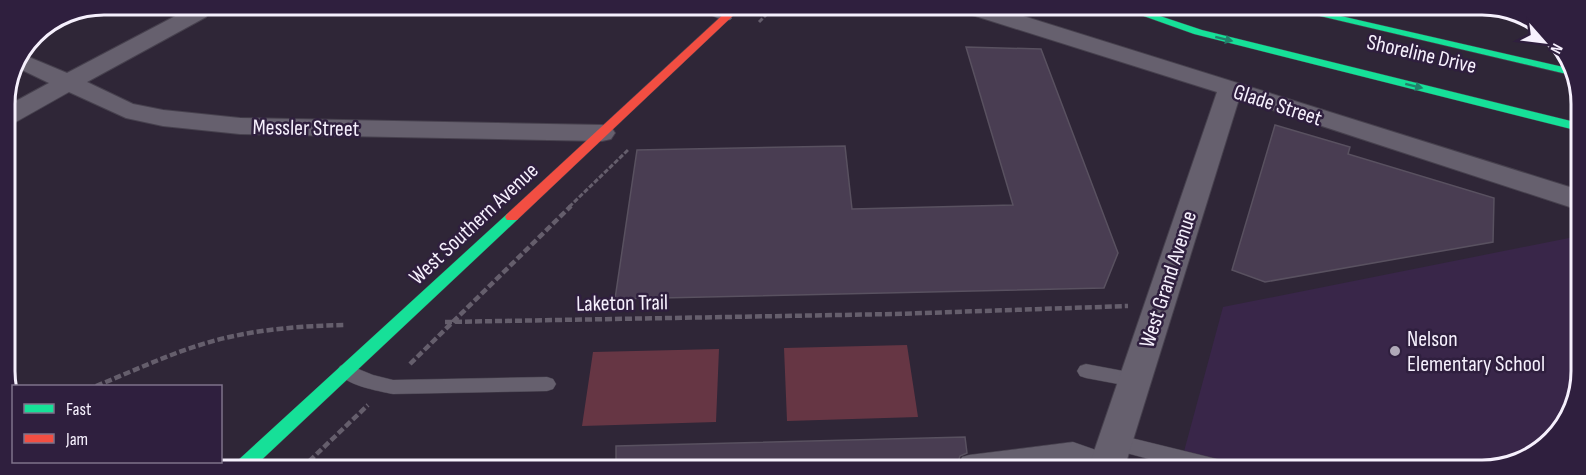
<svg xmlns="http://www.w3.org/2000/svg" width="1586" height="475" viewBox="0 0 1586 475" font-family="'Sofia Sans Condensed',sans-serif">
  <rect width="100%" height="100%" fill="#2f2637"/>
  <!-- built -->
  <path fill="#392649" d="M1579,236L1578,396L1543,450L1488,470H1179L1223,307Z"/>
  <!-- green -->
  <path fill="#663644" d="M907,345L918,417L787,421L784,348Z
    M719,349L716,422L582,426L593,352Z"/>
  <!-- building -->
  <path fill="#493d52" stroke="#595160" stroke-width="1.5" d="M966,47L1041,49L1118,253L1104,288L615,299L637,150L845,146L852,209L1013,205Z
    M1275,125L1350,147L1348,154L1494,198L1493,242L1265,282L1232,270Z
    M965,437L967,453L960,456L958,462L961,469L616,468V446Z"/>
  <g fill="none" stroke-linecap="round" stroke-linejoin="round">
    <defs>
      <path id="lane" d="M700,10H716L732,18L730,20H722Z
        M346,364L373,375L393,380L547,377L553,379L556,384L553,389L547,391L393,394C378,391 344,385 337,371L340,366Z
        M1086,364L1134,373L1140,375L1143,380L1140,385L1134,387L1086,378L1080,376L1077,371L1080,366Z
        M1115,434L1225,461L1232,464L1234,470H1190L1115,450L1109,448L1106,442L1109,436Z
        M1073,442L1116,457L1118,463L1116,469C1099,471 1086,458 1071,459C1035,459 999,469 963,469L960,463L962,457L969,455Z"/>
      <path id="street" d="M967,9H1001L1579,190V210L1239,99L1124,469H1088L1217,92L969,14Z
        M183,12H209L206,17L87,82L133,104L163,110L240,118L602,125L611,127L615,133L611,139L602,141L240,134L163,126L126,118L69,92L14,123L5,125V107L49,83L18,68L24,55L67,73Z"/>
      <path id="fast" d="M1286,8H1306L1572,69L1575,76Z
        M1124,9H1139L1202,30L1579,123V131L1194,34Z
        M512,212L519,217L517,220L253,468H233L235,463L507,214Z"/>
      <path id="jam" d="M728,10H739L517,220H507L505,217L507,214Z"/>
    </defs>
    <!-- lane casing -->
    <use href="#lane" stroke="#47414e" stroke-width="1"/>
    <!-- street casing -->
    <use href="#street" stroke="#47414e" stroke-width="2"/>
    <!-- fast casing -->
    <use href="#fast" stroke="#47414e" stroke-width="1"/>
    <!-- jam casing -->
    <use href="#jam" stroke="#47414e" stroke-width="1"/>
    <!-- path-far1 -->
    <path stroke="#655e6c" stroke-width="3" stroke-dasharray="5 2" stroke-linecap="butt" d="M759,22L771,10
      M569,207L629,149"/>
    <!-- path -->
    <path stroke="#655e6c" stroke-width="4.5" stroke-dasharray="7 3" stroke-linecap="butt" d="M445,322L895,314L1128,306
      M410,364L571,206
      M96,386C136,370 175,351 217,340C259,329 302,326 345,325
      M302,468L368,405"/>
    <!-- lane -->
    <use href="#lane" fill="#66606e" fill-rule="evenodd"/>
    <!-- street -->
    <use href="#street" fill="#66606e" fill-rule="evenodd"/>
    <!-- fast -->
    <use href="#fast" fill="#16e098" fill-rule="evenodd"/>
    <!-- jam -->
    <use href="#jam" fill="#f24e42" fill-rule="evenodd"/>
  </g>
  <!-- one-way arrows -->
  <defs><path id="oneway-solid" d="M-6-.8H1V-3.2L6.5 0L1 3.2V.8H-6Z" transform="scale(1.5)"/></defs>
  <g fill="#22806b">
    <use href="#oneway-solid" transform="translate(1224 39) rotate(14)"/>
    <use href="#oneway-solid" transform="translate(1414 86) rotate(14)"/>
  </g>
  <!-- markers -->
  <circle fill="#b0a9b8" stroke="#2f1f3e" stroke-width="2" cx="1395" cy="351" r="6"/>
  <g text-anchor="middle" stroke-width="5" stroke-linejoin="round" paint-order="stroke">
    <!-- street labels -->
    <g font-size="22" fill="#f6f0fd" stroke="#2f1f3e">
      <text transform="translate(1422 53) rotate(13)" y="8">Shoreline Drive</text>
      <text transform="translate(1278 104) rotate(18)" y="8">Glade Street</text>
      <text transform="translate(306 127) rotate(1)" y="8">Messler Street</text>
      <text transform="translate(473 223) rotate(-43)" y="8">West Southern Avenue</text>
      <text transform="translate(1167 279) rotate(-72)" y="8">West Grand Avenue</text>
      <text transform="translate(622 302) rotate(-1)" y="8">Laketon Trail</text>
    </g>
    <!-- poi labels -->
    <g font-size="22" fill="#f6f0fd" stroke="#2f1f3e" text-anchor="start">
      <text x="1407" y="346">Nelson<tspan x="1407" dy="25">Elementary School</tspan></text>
    </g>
  </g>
  <!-- crop -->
  <path d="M0 0H1586V475H0ZM104 15H1482A89 89 0 0 1 1571 104V371A89 89 0 0 1 1482 460H104A89 89 0 0 1 15 371V104A89 89 0 0 1 104 15Z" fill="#2f1f3e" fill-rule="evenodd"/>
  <path fill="none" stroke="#f6f0fd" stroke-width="3" d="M104 15H1482A89 89 0 0 1 1571 104V371A89 89 0 0 1 1482 460H104A89 89 0 0 1 15 371V104A89 89 0 0 1 104 15Z"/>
  <!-- legend -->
  <rect x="12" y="385" width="210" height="78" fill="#2f1f3e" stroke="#7f738a" stroke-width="1.5"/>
  <rect x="24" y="404" width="30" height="9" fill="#16e098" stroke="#7f738a" stroke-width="1.5"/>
  <text x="66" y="415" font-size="18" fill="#f6f0fd">Fast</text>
  <rect x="24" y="434" width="30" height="9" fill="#f24e42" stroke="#7f738a" stroke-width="1.5"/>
  <text x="66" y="445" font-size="18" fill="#f6f0fd">Jam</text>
  <!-- north arrow -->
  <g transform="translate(1544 42) rotate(118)" stroke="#2f1f3e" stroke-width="4.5" paint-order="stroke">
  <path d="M0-4.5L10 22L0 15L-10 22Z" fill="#f6f0fd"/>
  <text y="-9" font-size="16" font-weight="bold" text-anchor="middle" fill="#f6f0fd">N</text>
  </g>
</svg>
